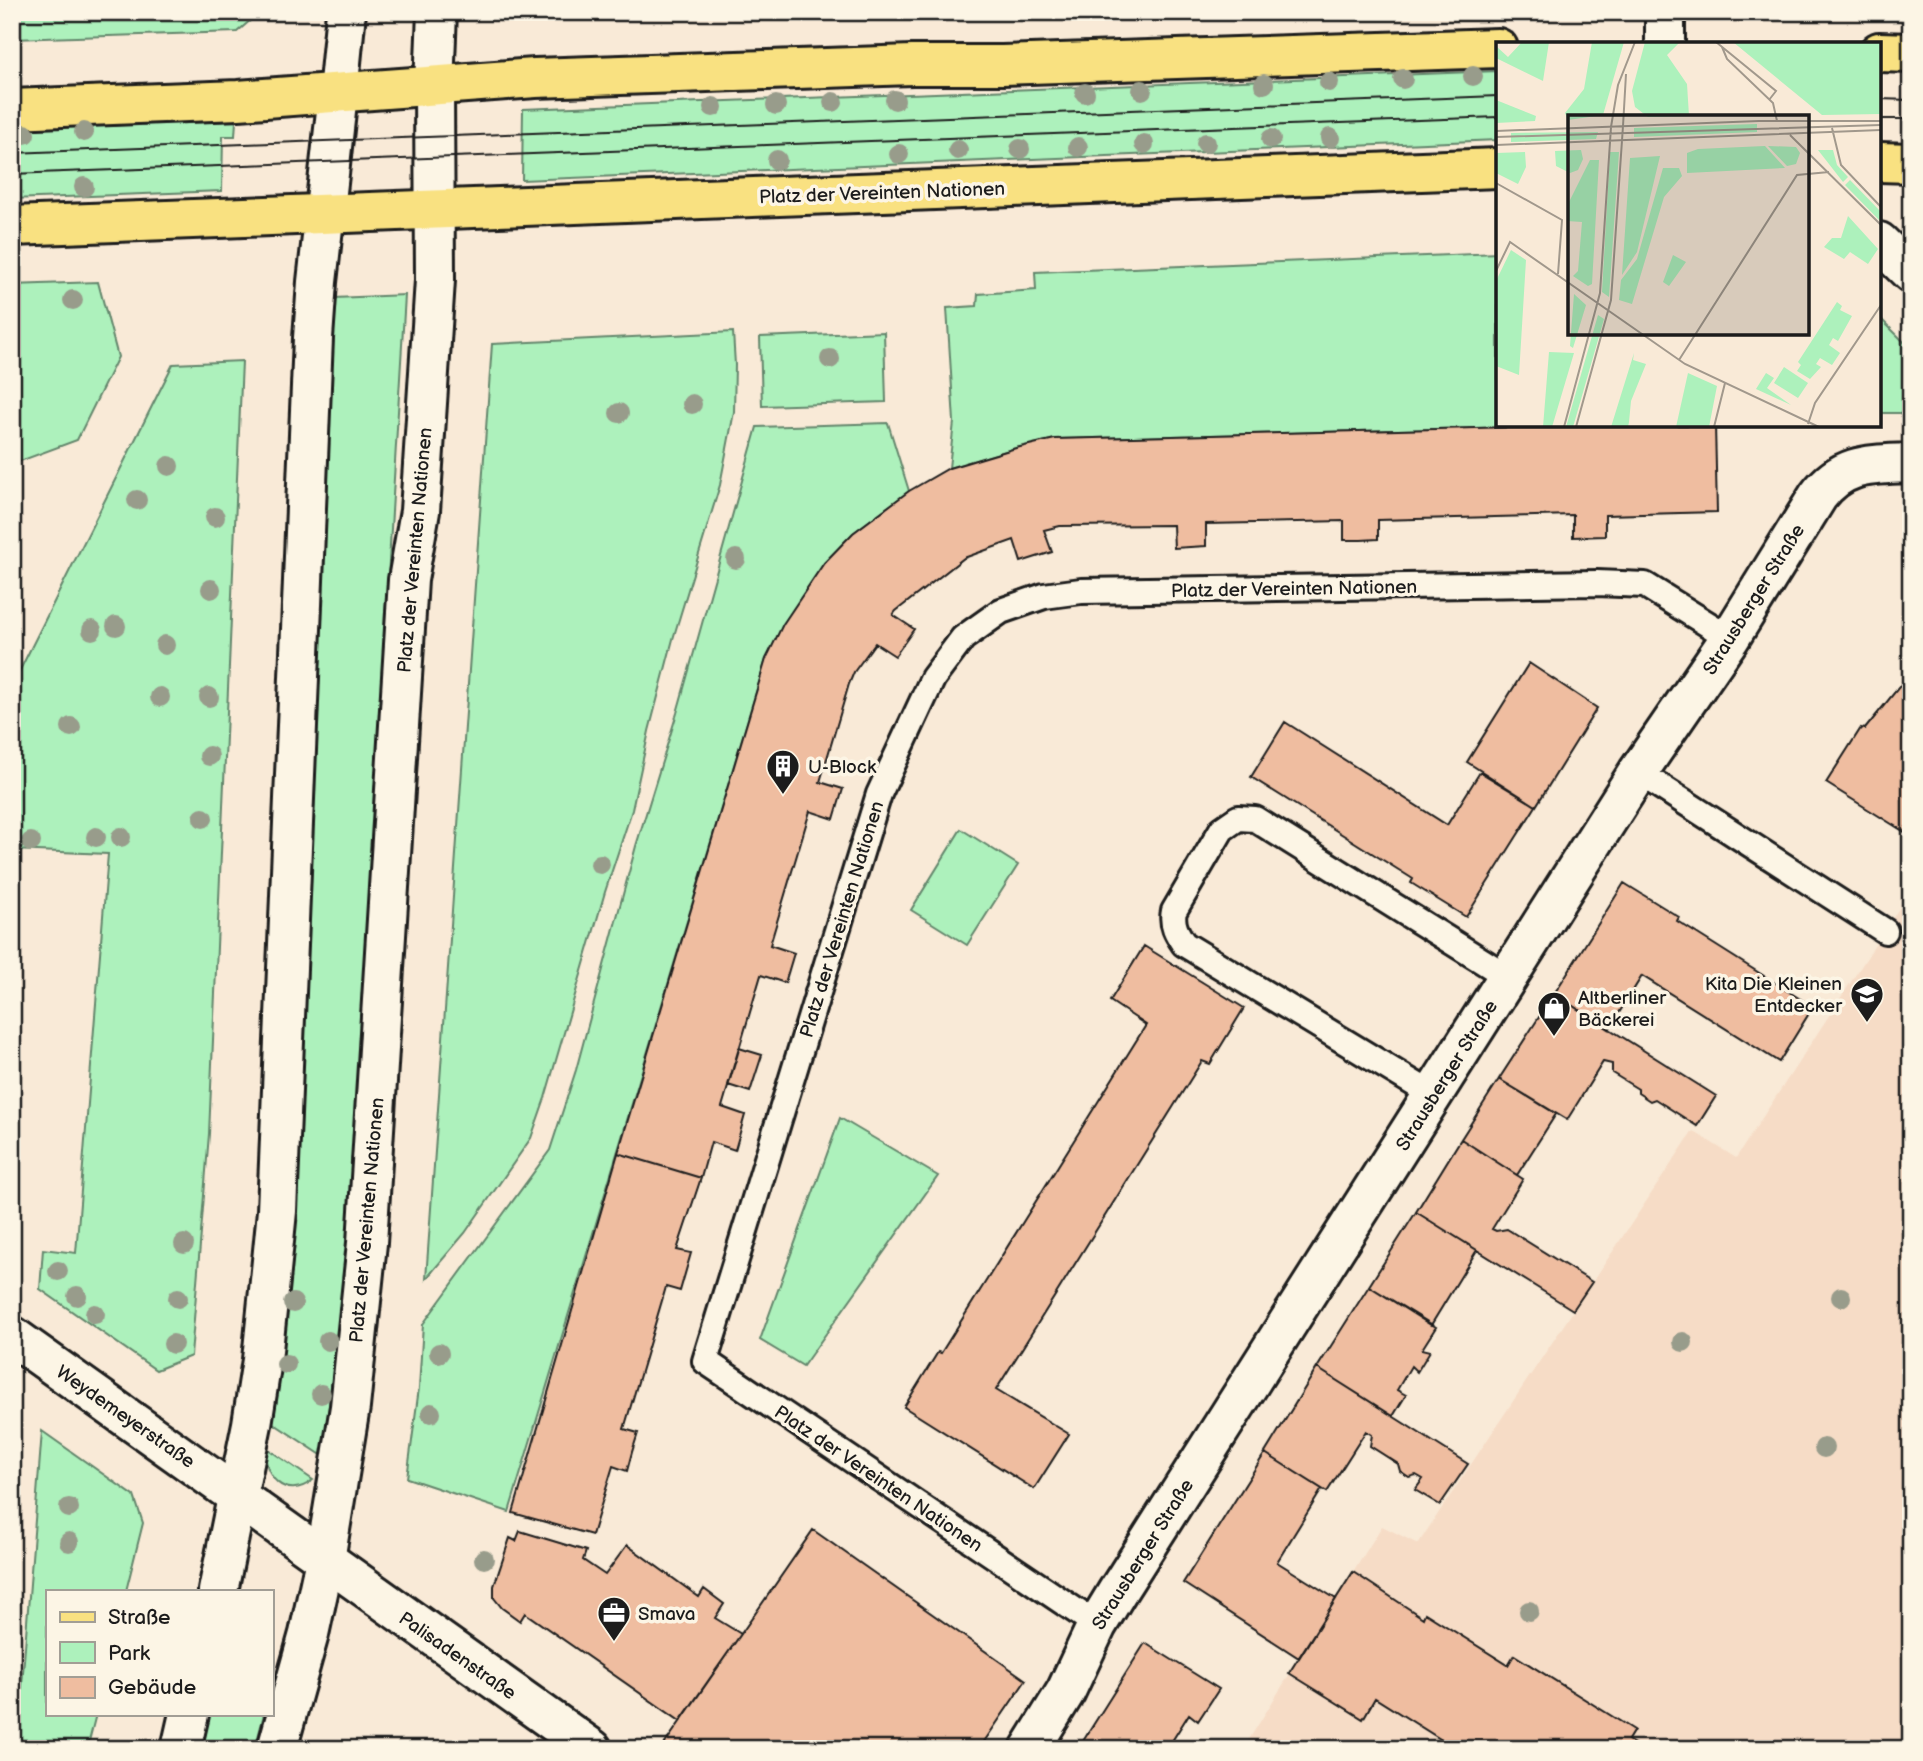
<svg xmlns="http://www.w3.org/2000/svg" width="1923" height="1761" viewBox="0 0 1923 1761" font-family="'Balsamiq Sans',sans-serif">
  <rect width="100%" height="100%" fill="#f9ead7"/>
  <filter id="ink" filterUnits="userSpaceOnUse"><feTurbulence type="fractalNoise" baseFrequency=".0143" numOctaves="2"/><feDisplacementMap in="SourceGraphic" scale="14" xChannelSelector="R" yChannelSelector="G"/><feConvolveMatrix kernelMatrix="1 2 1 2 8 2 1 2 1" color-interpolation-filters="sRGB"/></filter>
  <g filter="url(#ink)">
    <!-- built -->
    <path fill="#f6dcc6" d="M1911,890V1749H1243L1382,1526L1418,1544L1693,1131L1736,1158Z"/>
    <!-- green -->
    <path fill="#adf1bc" stroke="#64866c" stroke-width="2" d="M12,12H260L237,32L12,39Z
      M1498,71V140L522,180L523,109Z
      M236,121L235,136H223L222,191L12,199V129Z
      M1498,253V425H1594L1055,439L1016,448L949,468L954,422L947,308L977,306L978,294L1036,290L1035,272Z
      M98,282L118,357L77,440L15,463L12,462V285Z
      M405,295L348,1246L323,1456L270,1421L334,298Z
      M1879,317L1911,349V413H1879Z
      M733,332L735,365L734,412L720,485L673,639L649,731L632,810L605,892L545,1098L531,1138L465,1233L426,1279L492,344Z
      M884,332L886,402L762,406L760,337Z
      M242,361L209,1134L191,1356L156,1370L40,1289L43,1249L76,1253L108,854L12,850V686L173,364Z
      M888,423L909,491L853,533L824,563L766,659L509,1512L407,1478L419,1388L423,1324L550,1150L576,1070L636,846L677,713L757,427Z
      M961,829L1018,865L967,945L911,910Z
      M840,1118L938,1176L803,1366L760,1340Z
      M42,1431L134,1496L143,1523L126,1591H47V1714H96L87,1749H17Z
      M265,1447L313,1480C285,1502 263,1476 265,1447Z
      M209,1714H264L255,1749H200Z"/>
    <!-- building -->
    <path fill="#efbda0" stroke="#1c1c1c" stroke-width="2" d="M1594,425H1715L1717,512L1605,515V536L1573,537V515L1378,520V539L1361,540H1344V521L1206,524V546L1174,548L1173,525L1060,526L1044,530L1052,552L1021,562L1014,540L964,558L896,611L893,615L914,629L895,656L875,643L854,672L849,684L820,782L843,789L834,819L810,811L770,945L794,953L785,983L761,975L722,1107L745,1115L735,1150L711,1142L701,1178L618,1153L766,659L783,624L824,563L853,533L909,491L949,468L1016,448L1055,439Z
      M1529,663L1597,708L1536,806L1467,762Z
      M1911,672V836L1826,783L1861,728L1865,729Z
      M1285,722L1447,825L1480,772L1536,806L1466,917L1411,883L1413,879L1251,777Z
      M1624,883L1679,917L1677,921L1813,1007L1779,1062L1642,976L1609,1029L1554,994Z
      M1144,946L1244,1008L1210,1064L1202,1061L996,1390L1069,1434L1034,1489L904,1407L938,1352L941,1353L1146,1025L1110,1001Z
      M1554,994L1716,1096L1697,1126L1655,1099L1650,1101L1638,1093V1089L1612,1073V1064L1603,1062L1567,1120L1499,1079Z
      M739,1048L762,1055L750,1092L728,1085Z
      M1499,1079L1556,1114L1517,1175L1461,1139Z
      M1461,1139L1523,1179L1492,1229L1496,1231L1507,1229L1592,1282L1573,1310L1416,1212Z
      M618,1153L701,1178L677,1250L691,1253L680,1291L666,1287L624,1429L638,1433L632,1452L627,1471L613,1466L592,1535L513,1513Z
      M1416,1212L1477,1250L1431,1325L1369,1286Z
      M1369,1286L1436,1327L1422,1349L1430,1351L1417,1372L1411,1366L1397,1390L1406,1395L1393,1416L1317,1368Z
      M1317,1368L1468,1464L1440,1505L1415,1490L1423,1479L1416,1475L1409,1477L1400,1471L1398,1464L1370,1446L1372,1435L1366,1431L1327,1492L1265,1453Z
      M1265,1453L1322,1489L1277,1562L1336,1599L1299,1658L1183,1583Z
      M813,1530L1026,1680L979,1749H670L664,1745Z
      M520,1531L586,1551L583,1560L605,1575L627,1545L699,1597L704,1589L724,1604L715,1618L741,1634L680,1721L525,1613L520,1621L502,1608L494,1598V1586L510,1538L516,1541Z
      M1353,1572L1423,1618L1425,1613L1508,1665L1514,1655L1634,1730L1628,1740L1642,1749H1456L1375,1698L1363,1719L1289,1673Z
      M1145,1643L1219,1689L1198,1721L1189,1714L1167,1749H1078Z"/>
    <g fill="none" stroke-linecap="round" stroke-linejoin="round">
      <defs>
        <path id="service" d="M1638,772L1885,931
          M1433,1095L1184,944C1177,934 1171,924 1174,911L1222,829L1238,818L1255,819L1508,977
          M1097,1625L705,1361L879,794L933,678L963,638L1001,611L1044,596L1081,591L1597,583L1645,585L1730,638"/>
        <path id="minor" d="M1665,12V44
          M12,1336L592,1749
          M1030,1749L1066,1691L1097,1625L1117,1592L1638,772L1730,638L1818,496C1843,462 1872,465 1911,463"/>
        <path id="tertiary" d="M434,86L437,12
          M338,93L346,12
          M1879,242L1911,273"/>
        <path id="secondary" d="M218,1591L252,1424L262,1360L277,1211L313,338L317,282L338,93
          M181,1749L189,1714
          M277,1749L309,1634L325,1560L350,1407L367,1243L408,580L420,511L435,280L434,86"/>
        <path id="primary" d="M1879,52L1911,53
          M12,109L238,100L535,78L912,65H1002L1498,48
          M1879,162L1911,163
          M12,226L1498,168"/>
      </defs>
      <!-- service casing -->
      <use href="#service" stroke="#1c1c1c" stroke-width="30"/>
      <!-- minor casing -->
      <use href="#minor" stroke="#1c1c1c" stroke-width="44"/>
      <!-- tertiary casing -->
      <use href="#tertiary" stroke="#1c1c1c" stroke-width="44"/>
      <!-- secondary casing -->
      <use href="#secondary" stroke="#1c1c1c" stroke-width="44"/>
      <!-- primary casing -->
      <use href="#primary" stroke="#1c1c1c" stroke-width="44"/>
      <!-- service -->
      <use href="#service" stroke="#fcf5e5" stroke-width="24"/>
      <!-- minor -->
      <use href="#minor" stroke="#fcf5e5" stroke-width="38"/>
      <!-- tertiary -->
      <use href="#tertiary" stroke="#fcf5e5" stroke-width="38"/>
      <!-- secondary -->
      <use href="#secondary" stroke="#fcf5e5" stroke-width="38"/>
      <!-- primary -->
      <use href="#primary" stroke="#f9e181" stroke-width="38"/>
      <!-- tram -->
      <path stroke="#1c1c1c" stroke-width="2" d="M1879,99L1911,100
        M1879,119H1911
        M12,153L1498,96
        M12,174L1498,117"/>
    </g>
    <!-- trees -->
    <g fill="#989c8b">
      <circle cx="1473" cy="76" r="10"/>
      <circle cx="1403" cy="79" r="10"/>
      <circle cx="1329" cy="82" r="10"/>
      <circle cx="1264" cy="84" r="10"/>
      <circle cx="1142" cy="90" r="10"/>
      <circle cx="1085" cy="93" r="10"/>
      <circle cx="895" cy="100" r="10"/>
      <circle cx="833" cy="102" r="10"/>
      <circle cx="776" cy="105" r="10"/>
      <circle cx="713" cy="107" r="10"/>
      <circle cx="84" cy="132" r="10"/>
      <circle cx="25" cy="134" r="10"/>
      <circle cx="1330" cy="138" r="10"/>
      <circle cx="1271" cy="139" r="10"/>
      <circle cx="1206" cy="143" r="10"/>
      <circle cx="1144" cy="144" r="10"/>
      <circle cx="1078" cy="147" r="10"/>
      <circle cx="1020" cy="149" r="10"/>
      <circle cx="958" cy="150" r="10"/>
      <circle cx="899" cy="154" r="10"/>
      <circle cx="777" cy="160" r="10"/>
      <circle cx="84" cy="187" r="10"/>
      <circle cx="73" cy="300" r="10"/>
      <circle cx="830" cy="359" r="10"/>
      <circle cx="692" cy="404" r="10"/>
      <circle cx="619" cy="413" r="10"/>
      <circle cx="169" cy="466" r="10"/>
      <circle cx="137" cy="500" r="10"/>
      <circle cx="215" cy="517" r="10"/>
      <circle cx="736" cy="559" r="10"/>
      <circle cx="211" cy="589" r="10"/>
      <circle cx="116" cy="626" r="10"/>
      <circle cx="92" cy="630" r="10"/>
      <circle cx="165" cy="645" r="10"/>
      <circle cx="160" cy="697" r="10"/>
      <circle cx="209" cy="697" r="10"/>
      <circle cx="71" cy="727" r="10"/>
      <circle cx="209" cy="756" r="10"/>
      <circle cx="203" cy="818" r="10"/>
      <circle cx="96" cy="837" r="10"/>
      <circle cx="121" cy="837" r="10"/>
      <circle cx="31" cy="842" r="10"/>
      <circle cx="600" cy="864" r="10"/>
      <circle cx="184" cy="1244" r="10"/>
      <circle cx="58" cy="1271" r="10"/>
      <circle cx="77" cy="1296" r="10"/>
      <circle cx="1841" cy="1297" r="10"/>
      <circle cx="178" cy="1298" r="10"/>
      <circle cx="293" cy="1303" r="10"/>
      <circle cx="95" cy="1314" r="10"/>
      <circle cx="328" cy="1341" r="10"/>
      <circle cx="1683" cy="1342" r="10"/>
      <circle cx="173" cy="1344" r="10"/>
      <circle cx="439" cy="1353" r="10"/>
      <circle cx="286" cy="1364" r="10"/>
      <circle cx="321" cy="1394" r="10"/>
      <circle cx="431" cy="1413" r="10"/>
      <circle cx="1824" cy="1448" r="10"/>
      <circle cx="69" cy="1508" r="10"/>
      <circle cx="69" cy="1542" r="10"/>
      <circle cx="484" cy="1559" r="10"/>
      <circle cx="1529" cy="1611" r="10"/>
    </g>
  </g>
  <!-- icons -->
  <defs>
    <symbol id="building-pin" viewBox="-11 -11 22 30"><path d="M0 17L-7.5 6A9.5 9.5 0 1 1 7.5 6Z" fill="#1c1c1c" stroke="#fcf5e5"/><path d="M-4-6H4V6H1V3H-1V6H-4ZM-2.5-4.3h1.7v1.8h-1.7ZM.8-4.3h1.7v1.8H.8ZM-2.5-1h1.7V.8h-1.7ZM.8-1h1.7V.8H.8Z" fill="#fff"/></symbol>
    <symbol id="school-pin" viewBox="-11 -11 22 30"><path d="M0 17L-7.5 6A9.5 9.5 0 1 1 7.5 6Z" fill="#1c1c1c" stroke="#fcf5e5"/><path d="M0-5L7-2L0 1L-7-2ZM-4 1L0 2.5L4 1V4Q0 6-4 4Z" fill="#fff"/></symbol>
    <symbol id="shop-pin" viewBox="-11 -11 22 30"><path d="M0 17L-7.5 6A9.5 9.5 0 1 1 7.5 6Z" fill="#1c1c1c" stroke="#fcf5e5"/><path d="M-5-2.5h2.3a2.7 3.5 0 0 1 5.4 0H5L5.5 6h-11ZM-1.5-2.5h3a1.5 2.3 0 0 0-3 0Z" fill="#fff"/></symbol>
    <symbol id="office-pin" viewBox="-11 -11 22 30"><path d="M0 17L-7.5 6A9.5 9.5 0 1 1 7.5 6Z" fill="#1c1c1c" stroke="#fcf5e5"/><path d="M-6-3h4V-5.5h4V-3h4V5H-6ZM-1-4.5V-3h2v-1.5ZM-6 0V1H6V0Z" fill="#fff"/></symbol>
  </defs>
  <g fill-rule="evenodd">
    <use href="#building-pin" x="764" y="747" width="38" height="52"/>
    <use href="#school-pin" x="1848" y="975" width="38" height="52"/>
    <use href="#shop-pin" x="1535" y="989" width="38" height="52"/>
    <use href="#office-pin" x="595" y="1594" width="38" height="52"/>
  </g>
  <g text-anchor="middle" stroke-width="7" stroke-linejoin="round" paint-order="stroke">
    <!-- street labels -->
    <g font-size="19" fill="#1c1c1c" stroke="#fcf5e5">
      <text transform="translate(882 192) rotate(-2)" y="7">Platz der Vereinten Nationen</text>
      <text transform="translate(414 550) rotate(-85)" y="7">Platz der Vereinten Nationen</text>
      <text transform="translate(1294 588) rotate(-1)" y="7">Platz der Vereinten Nationen</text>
      <text transform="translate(1753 599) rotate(-58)" y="7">Strausberger Straße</text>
      <text transform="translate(841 919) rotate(-73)" y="7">Platz der Vereinten Nationen</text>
      <text transform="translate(1446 1075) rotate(-58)" y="7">Strausberger Straße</text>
      <text transform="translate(366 1220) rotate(-85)" y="7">Platz der Vereinten Nationen</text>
      <text transform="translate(126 1416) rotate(35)" y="7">Weydemeyerstraße</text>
      <text transform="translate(879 1478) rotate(34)" y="7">Platz der Vereinten Nationen</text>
      <text transform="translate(1142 1554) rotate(-58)" y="7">Strausberger Straße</text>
      <text transform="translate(458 1655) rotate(35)" y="7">Palisadenstraße</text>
    </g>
    <!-- poi labels -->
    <g font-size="19" fill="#1c1c1c" stroke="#fcf5e5" text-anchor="start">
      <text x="808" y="773">U-Block</text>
      <text x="1842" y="990" text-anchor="end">Kita Die Kleinen<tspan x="1842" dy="22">Entdecker</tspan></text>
      <text x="1578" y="1004">Altberliner<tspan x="1578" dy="22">Bäckerei</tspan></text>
      <text x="638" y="1620">Smava</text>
    </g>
  </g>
  <!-- overview -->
  <g transform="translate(1496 42)">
    <rect width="385" height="385" fill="#f9ead7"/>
    <path d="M26,0H53L47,39L0,16V4L12,15ZM96,0H128L107,73L72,78L69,71L88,47ZM149,0H184L171,13L191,42L193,74L152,75L139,65L136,49ZM237,0H385V72L326,73ZM0,58L40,74L39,79L0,81ZM261,82V90L138,95V86ZM102,90L100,97L15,100V91ZM269,104L289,126L191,131V111L202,107ZM272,104L300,105L304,111L300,122L291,124ZM85,108L87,117L82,128L74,131L60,124L59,109ZM322,108H337L341,123L352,135L347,140ZM29,110L30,125L22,142L0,131V111ZM114,110H123L113,255L106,250ZM164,114L141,210L126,233L134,116ZM94,118H103L96,242L92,244L77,234L82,229L86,180L71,179L72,162ZM167,126H183L186,134L168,155L136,262L123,258L125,238L141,217ZM354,138L385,170V180L349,143ZM352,174L382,207L372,222L354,210L348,217L328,205L336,196H345ZM15,208L30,218L23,333L0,324V239ZM177,213L190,220L173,244L167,240ZM78,252L90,263L77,306L74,304ZM341,260L346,264L344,268L356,274L342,299L337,296L333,303L344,311L336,323L324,316L320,322L325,325L314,337L301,329L305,323L302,320ZM102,273L108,277L77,385H70ZM53,310L78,311L56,385H47ZM138,311L137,318L150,322L135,359L133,380L132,385H115ZM288,325L312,341L302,356L278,341ZM192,331L221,344L213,385H180ZM270,331L278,336L271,346L295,363L260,347Z" fill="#adf1bc"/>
    <path fill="none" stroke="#a1988c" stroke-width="2" d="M220,0L280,49L273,58M226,5L231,17L277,61L281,79M127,84L130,32M115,85L122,43L139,0M336,86L345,123L385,165M0,89L263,79H385M294,93L385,183M0,95L385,83M0,103L385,88M0,141L66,178L62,232M0,229L14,200L189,322L323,385M183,318L301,133L333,130M312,382L319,361L385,263M68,385L104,251L115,85M80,385L115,258L127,84M218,385L229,341"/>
    <path fill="#1c1c1c" fill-opacity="0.15" stroke="#1c1c1c" stroke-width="3.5" d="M72,73H313V293H72Z"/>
    <rect width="385" height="385" fill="none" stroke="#1c1c1c" stroke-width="3.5"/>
  </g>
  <!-- margin -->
  <rect width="1923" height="1761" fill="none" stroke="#fcf5e5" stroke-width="42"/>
  <rect x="21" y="21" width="1881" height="1719" fill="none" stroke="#1c1c1c" stroke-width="2.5" filter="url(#ink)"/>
  <!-- legend -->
  <rect x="46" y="1590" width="228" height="126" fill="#fcf5e5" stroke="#a29e95" stroke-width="2"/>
  <rect x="60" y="1612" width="35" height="10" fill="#f9e181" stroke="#a29e95" stroke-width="2"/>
  <text x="108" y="1624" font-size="21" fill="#1c1c1c">Straße</text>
  <rect x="60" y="1642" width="35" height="21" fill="#adf1bc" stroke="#a29e95" stroke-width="2"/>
  <text x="108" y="1660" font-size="21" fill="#1c1c1c">Park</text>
  <rect x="60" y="1677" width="35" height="21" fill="#efbda0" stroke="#a29e95" stroke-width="2"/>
  <text x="108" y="1694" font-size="21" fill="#1c1c1c">Gebäude</text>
</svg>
